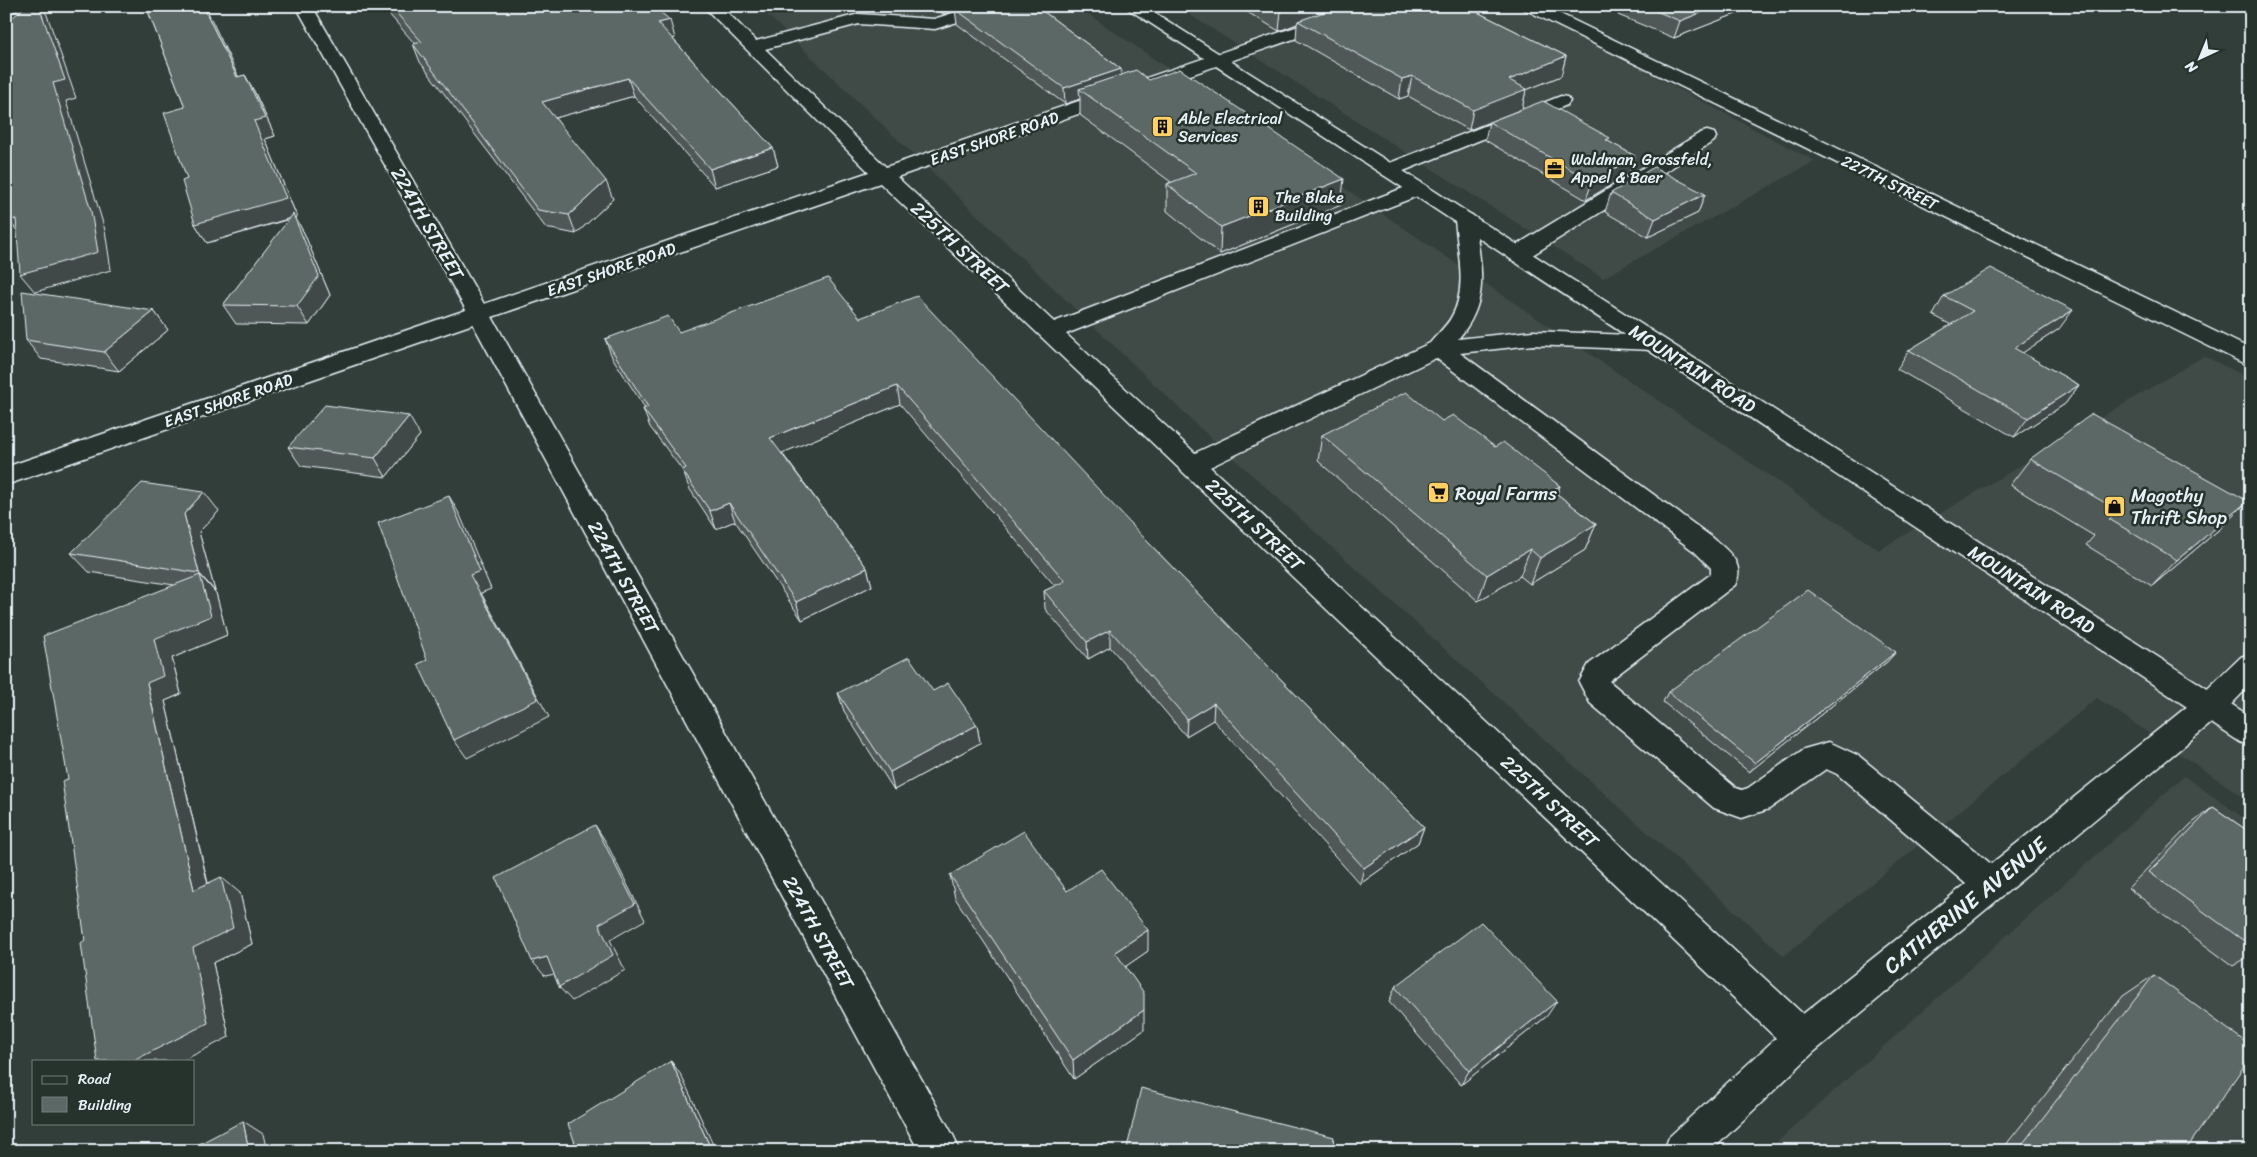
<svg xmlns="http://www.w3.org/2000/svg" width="2257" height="1157" viewBox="0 0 2257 1157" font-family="Sriracha,sans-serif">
  <rect width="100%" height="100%" fill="#323e39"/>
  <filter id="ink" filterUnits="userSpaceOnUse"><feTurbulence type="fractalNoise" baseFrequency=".02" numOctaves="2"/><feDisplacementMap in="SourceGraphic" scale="10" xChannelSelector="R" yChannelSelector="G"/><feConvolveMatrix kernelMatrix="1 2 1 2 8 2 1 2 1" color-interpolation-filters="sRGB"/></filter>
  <g filter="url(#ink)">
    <!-- built -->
    <path fill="#3f4b46" d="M758,6H1076L1879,550L2204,356L2251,379V802L2097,698L1784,956L1199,427Z
      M1176,6H1522L1815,161L1603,278Z
      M2184,776L2251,823V1151H1767Z"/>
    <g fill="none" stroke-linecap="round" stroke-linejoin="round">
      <defs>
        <path id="minor" d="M6,6H23L21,9L6,13Z
          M296,6H312L484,304L869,172L703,6H721L756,41L859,14L934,19L975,6H1001L999,9L935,29L859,24L765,49L886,167L1357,6H1382L1380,9L897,177L1054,322L1411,185L1418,183L1425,185L1428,189L1425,193L1066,334L1195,453L1430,343C1437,334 1447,326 1452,316C1468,288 1457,249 1455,219L1458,215L1465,213L1472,215L1475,219C1480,267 1492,299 1458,339L1533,331L1653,336L1661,338L1664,343L1661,348L1653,350L1533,345L1460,353L1713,538C1728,551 1746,564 1735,585L1609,681L1736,788L1742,790L1748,788L1804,749L1829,742L1859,756L1991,864L2199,697L2241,657L2251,653V684L2221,715L1815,1051L1711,1151H1664L1669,1137L1776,1038L880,183L492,317L954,1137L959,1151H919L473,324L6,485V467L466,310ZM1436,358L1695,552L1711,568V574L1589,664L1579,682L1590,703L1714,808L1742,818L1769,809L1826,769L1837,774L1966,884L1803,1014L1210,467Z
          M1522,6H1544L2251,349V365L2243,363L1524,9Z
          M1561,96L1567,97L1570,101L1567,105L1396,174L1389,176L1382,174L1379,170L1382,166Z
          M1707,131L1714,133L1716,137L1714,141L1526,259L1518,260L1510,259L1507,254L1510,249L1700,133Z"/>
        <path id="major" d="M1124,6H1144L1425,185L2251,717V746L2240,742L1411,193Z"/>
      </defs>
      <!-- minor casing -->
      <use href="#minor" stroke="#e8f1f8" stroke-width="3"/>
      <!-- major casing -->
      <use href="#major" stroke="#e8f1f8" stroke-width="3"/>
      <!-- minor -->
      <use href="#minor" fill="#26332d" fill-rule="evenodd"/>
      <!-- major -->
      <use href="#major" fill="#26332d" fill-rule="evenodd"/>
    </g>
    <!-- wall -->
    <path fill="#4f5957" stroke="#e8f1f8" d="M146,6H204L238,77L245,75L255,93L275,136L265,139L297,217H295L304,233L330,295L309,325L236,324L223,305L290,219L207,243L195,224L185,107Z
      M382,6H653L675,38H672L773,148L778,166L715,187L634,96L555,118L613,199L576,234L546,228L420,62L413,44H415Z
      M932,6H1036L1121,69V75L1149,80L1341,205L1220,254L1167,211V184L1171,182L1080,115V99L1065,104L957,24L955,10L943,14Z
      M1237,6H1465L1566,56L1561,76L1526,90L1522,109L1609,142L1635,156L1629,174L1586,200L1485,140L1489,122L1495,120L1469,130L1408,96L1399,99L1296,40L1297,24L1279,31Z
      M1621,6H1756L1674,38L1618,15Z
      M2251,6V17L2245,15Z
      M1611,193L1705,194L1698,213L1648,237L1605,212Z
      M1944,296L2059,329L2022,353L2079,385L2065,404L2014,437L1897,369L1909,350L1951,325L1933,315Z
      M154,311L168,330L119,371L41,359L26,340Z
      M860,318L1146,540L1424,827L1418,843L1360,884L1213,720L1186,736L1110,647L1088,659L1045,609L1044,591L1055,586L900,404L782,453L867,568L872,586L802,620L735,521L716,529L689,488L683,471L650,427L643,409L645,408L612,357L605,339L679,332Z
      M1442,421L1495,447L1560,486L1557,494L1596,524L1585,550L1530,584L1520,576L1478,601L1318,461L1322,435Z
      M420,435L386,477L301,466L288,447Z
      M2030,459L2248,501L2222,527L2152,586L2086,545L2094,536L2010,485Z
      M219,511L199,532L215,591H214L216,593L227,635L172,658L181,694L165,701L208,883L240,893L252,944L213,963L229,1037L85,940L68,779L174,585L89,572L71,553Z
      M1888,661L1749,772L1663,702L1668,692Z
      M933,691L977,725L980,743L894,790L844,711L838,693Z
      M2213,807L2251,833V955L2233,966L2128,888L2191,824Z
      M950,875L1067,891L1148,951L1126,966L1144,1030L1074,1079L955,898Z
      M2154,975L2185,1151H2001L2123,996Z
      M1395,987L1547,1016L1461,1085L1389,1002Z
      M1127,1148L1332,1151H1127Z"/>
    <!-- shaded-wall -->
    <path fill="#404947" stroke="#e8f1f8" d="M39,6H42L47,15L76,98L66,101L105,230L111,270L35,292L20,274L53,83Z
      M203,6H204L207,10L247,95L237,77Z
      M942,6H968L955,9V10L943,14Z
      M1296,6H1350L1298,21L1297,24L1279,31L1281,11Z
      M1718,6H1756L1674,38L1680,21Z
      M670,20L675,38L663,41L658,23Z
      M1566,56L1561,76L1526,90L1522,109L1469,130L1473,110L1509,80Z
      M1121,69V85L1079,89L1080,99L1065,104L1064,88Z
      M245,75L255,93L275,136L265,139L297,217H295L304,233L330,295L309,325L297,306L294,217L207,243L195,224Z
      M1412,76L1408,96L1399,99L1402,79Z
      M628,78L634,96L548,120L542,102Z
      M773,148L778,166L715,187L710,169Z
      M1635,156L1629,174L1586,200L1592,182Z
      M1344,179L1341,205L1220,254L1221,227Z
      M606,181L613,199L576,234L569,215Z
      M1705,194L1698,213L1648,237L1655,219Z
      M16,219L23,239L9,220Z
      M2073,310L2059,329L2001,367L2014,348Z
      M154,311L168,330L119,371L104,352Z
      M2079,385L2065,404L2014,437L2028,418Z
      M897,386L900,404L775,456L770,438Z
      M409,416L420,435L386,477L375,458Z
      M1560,486L1550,512L1552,490Z
      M204,492L219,511L199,532L215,591L199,573L184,514Z
      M449,496L460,515L491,589L481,593L549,717L467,758L454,740L470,575Z
      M2248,501L2222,527L2152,586L2177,560Z
      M729,503L735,521L716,529L710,511Z
      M1596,524L1585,550L1530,584L1540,558Z
      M1530,549L1520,576L1478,601L1487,575Z
      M867,568L872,586L802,620L796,602Z
      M200,575L216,593L227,635L172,658L181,694L165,701L213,906L194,890L147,683L154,639Z
      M1110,630V647L1088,659L1087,642Z
      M1896,652L1888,661L1749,772L1755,763Z
      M1214,703L1213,720L1186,736L1187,719Z
      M977,725L980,743L894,790L890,772Z
      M595,825L606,842L645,920L610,940L625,970L572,1001L559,987L599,924Z
      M1424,827L1418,843L1360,884L1364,868Z
      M221,877L240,893L252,944L213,963L229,1037L182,1061H133L193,948Z
      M1148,930V951L1116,973L1115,952Z
      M547,957L560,973L545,976L532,961Z
      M1557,1001L1547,1016L1461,1085L1469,1071Z
      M1144,1010V1030L1074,1079L1073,1060Z
      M671,1061L681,1075L716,1151H712Z
      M243,1121L263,1134L267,1151H249Z"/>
    <!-- building -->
    <path fill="#5c6865" stroke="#e8f1f8" d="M26,6H39L65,80L53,83L91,211L98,252L20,274L16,219L9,220L6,207V23Z
      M146,6H203L237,77L245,75L265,118L254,121L286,198L195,224L182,181L187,179L164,113L185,107Z
      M390,6H653L670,20L658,23L773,148L710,169L628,78L542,102L606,181L569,215L538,210L413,44L422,42Z
      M963,6H1036L1121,69L1064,88L955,9Z
      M1272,6H1296L1281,11Z
      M1341,6H1465L1566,56L1509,80L1527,89L1473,110L1412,76L1402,79L1298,21Z
      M1644,6H1718L1680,21Z
      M1180,69L1344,179L1221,227L1167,184L1196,173L1079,89L1136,70L1149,80Z
      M1543,101L1610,138L1606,140L1635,156L1592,182L1489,122Z
      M1654,167L1705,194L1655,219L1611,193Z
      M293,214L319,276L297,306L223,305Z
      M1991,268L2073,310L2014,348L2079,385L2028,418L1909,350L1973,311L1944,296Z
      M828,278L860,318L917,296L1146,540L1424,827L1364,868L1214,703L1187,719L1110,630L1087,642L1044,591L1065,581L897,386L770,438L867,568L796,602L729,503L710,511L682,470L686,468L643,409L648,407L605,339L668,316L679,332Z
      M22,291L154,311L104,352L26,340Z
      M1406,392L1442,421L1453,415L1495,447L1503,442L1560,486L1552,490L1596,524L1540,558L1530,549L1487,575L1322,435Z
      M325,405L409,416L375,458L288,447Z
      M2092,414L2248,501L2177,560L2109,519L2119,511L2030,459Z
      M142,483L204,492L184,514L199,573L71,553Z
      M449,496L480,571L470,575L538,699L454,740L418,664L427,660L378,523Z
      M200,575L211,616L154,639L163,676L147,683L194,890L221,877L233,928L193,948L208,1023L133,1061H97L81,943L85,940L62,781L68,779L43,636Z
      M1808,590L1896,652L1755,763L1668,692Z
      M909,657L933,691L948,683L977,725L890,772L838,693Z
      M2213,807L2251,833V946L2149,872Z
      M595,825L635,904L599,924L613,955L559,987L547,957L532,961L496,878Z
      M1024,831L1067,891L1101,869L1148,930L1115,952L1144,993V1010L1073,1060L950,875Z
      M1481,922L1557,1001L1469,1071L1395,987Z
      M2154,975L2251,1046V1056L2185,1151H2017Z
      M671,1061L712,1151H578L568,1124Z
      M1141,1088L1334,1137L1332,1151H1139L1127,1148Z
      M243,1121L249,1151H186Z"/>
  </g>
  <!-- icons -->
  <defs>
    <symbol id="building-square" viewBox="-11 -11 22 22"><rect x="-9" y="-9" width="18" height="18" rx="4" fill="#ffd166" stroke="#26332d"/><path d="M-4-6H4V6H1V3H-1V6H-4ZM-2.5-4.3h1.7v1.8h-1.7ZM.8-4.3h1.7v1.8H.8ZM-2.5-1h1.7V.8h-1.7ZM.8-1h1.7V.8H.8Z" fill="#111"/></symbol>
    <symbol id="office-square" viewBox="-11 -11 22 22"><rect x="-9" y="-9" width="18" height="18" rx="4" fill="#ffd166" stroke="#26332d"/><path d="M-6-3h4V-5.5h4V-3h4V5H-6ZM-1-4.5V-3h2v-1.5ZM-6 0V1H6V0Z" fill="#111"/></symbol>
    <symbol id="supermarket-square" viewBox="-11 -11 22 22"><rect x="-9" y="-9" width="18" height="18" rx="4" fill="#ffd166" stroke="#26332d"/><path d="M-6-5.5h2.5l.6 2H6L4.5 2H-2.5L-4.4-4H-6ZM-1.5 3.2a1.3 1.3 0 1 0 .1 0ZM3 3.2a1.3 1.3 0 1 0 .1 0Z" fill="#111"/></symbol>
    <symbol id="shop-square" viewBox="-11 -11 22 22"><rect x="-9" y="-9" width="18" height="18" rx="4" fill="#ffd166" stroke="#26332d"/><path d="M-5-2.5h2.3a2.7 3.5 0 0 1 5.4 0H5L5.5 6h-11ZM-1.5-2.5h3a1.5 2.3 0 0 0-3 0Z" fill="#111"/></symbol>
  </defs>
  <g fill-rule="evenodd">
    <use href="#building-square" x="1150" y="114" width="25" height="25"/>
    <use href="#office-square" x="1542" y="156" width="25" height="25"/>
    <use href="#building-square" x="1246" y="194" width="25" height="25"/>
    <use href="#supermarket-square" x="1426" y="480" width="25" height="25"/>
    <use href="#shop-square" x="2102" y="494" width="25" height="25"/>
  </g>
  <g text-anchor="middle" stroke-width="5" stroke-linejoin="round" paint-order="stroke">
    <!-- far-poi labels -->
    <g font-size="16" fill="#e8f1f8" stroke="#26332d" text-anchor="start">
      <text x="1178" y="124">Able Electrical<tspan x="1178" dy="18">Services</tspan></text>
      <text x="1571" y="165">Waldman, Grossfeld,<tspan x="1571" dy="18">Appel &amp; Baer</tspan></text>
      <text x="1275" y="203">The Blake<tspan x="1275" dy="18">Building</tspan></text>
    </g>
    <!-- far-street labels -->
    <g font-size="16" fill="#e8f1f8" stroke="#26332d">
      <text transform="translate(994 138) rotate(-19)" y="6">EAST SHORE ROAD</text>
      <text transform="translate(1890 182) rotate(26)" y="6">227TH STREET</text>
      <text transform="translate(611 269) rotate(-19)" y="6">EAST SHORE ROAD</text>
      <text transform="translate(228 400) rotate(-19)" y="6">EAST SHORE ROAD</text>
    </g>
    <!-- street labels -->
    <g font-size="19" fill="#e8f1f8" stroke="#26332d">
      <text transform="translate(428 223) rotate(60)" y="7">224TH STREET</text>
      <text transform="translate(960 247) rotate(43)" y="7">225TH STREET</text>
      <text transform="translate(1693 368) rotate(33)" y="7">MOUNTAIN ROAD</text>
      <text transform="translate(1255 524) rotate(43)" y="7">225TH STREET</text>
      <text transform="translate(624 577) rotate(61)" y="7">224TH STREET</text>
      <text transform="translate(2032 589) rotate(33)" y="7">MOUNTAIN ROAD</text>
      <text transform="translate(1550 801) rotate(43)" y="7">225TH STREET</text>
      <text transform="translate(819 932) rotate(61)" y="7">224TH STREET</text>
    </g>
    <!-- poi labels -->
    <g font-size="19" fill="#e8f1f8" stroke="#26332d" text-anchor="start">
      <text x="1455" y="500">Royal Farms</text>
      <text x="2131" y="502">Magothy<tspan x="2131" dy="22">Thrift Shop</tspan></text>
    </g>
    <!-- near-street labels -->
    <g font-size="22" fill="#e8f1f8" stroke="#26332d">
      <text transform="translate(1965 905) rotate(-39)" y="8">CATHERINE AVENUE</text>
    </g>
  </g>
  <!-- margin -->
  <rect width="2257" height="1157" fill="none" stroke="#26332d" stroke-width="25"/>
  <rect x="12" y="12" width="2232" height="1132" fill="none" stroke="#e8f1f8" stroke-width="2" filter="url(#ink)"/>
  <!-- legend -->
  <rect x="32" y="1060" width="162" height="65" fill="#26332d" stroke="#747f7e"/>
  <rect x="42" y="1076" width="25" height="8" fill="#26332d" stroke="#747f7e"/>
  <text x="78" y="1084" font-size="15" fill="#e8f1f8">Road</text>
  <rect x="42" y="1097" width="25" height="15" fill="#5c6865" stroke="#747f7e"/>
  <text x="78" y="1110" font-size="15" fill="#e8f1f8">Building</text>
  <!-- north arrow -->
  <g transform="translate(2200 58) rotate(224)" stroke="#26332d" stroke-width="4" paint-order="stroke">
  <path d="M0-4L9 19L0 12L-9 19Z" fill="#e8f1f8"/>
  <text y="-8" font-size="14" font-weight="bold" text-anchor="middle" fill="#e8f1f8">N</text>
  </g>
</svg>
